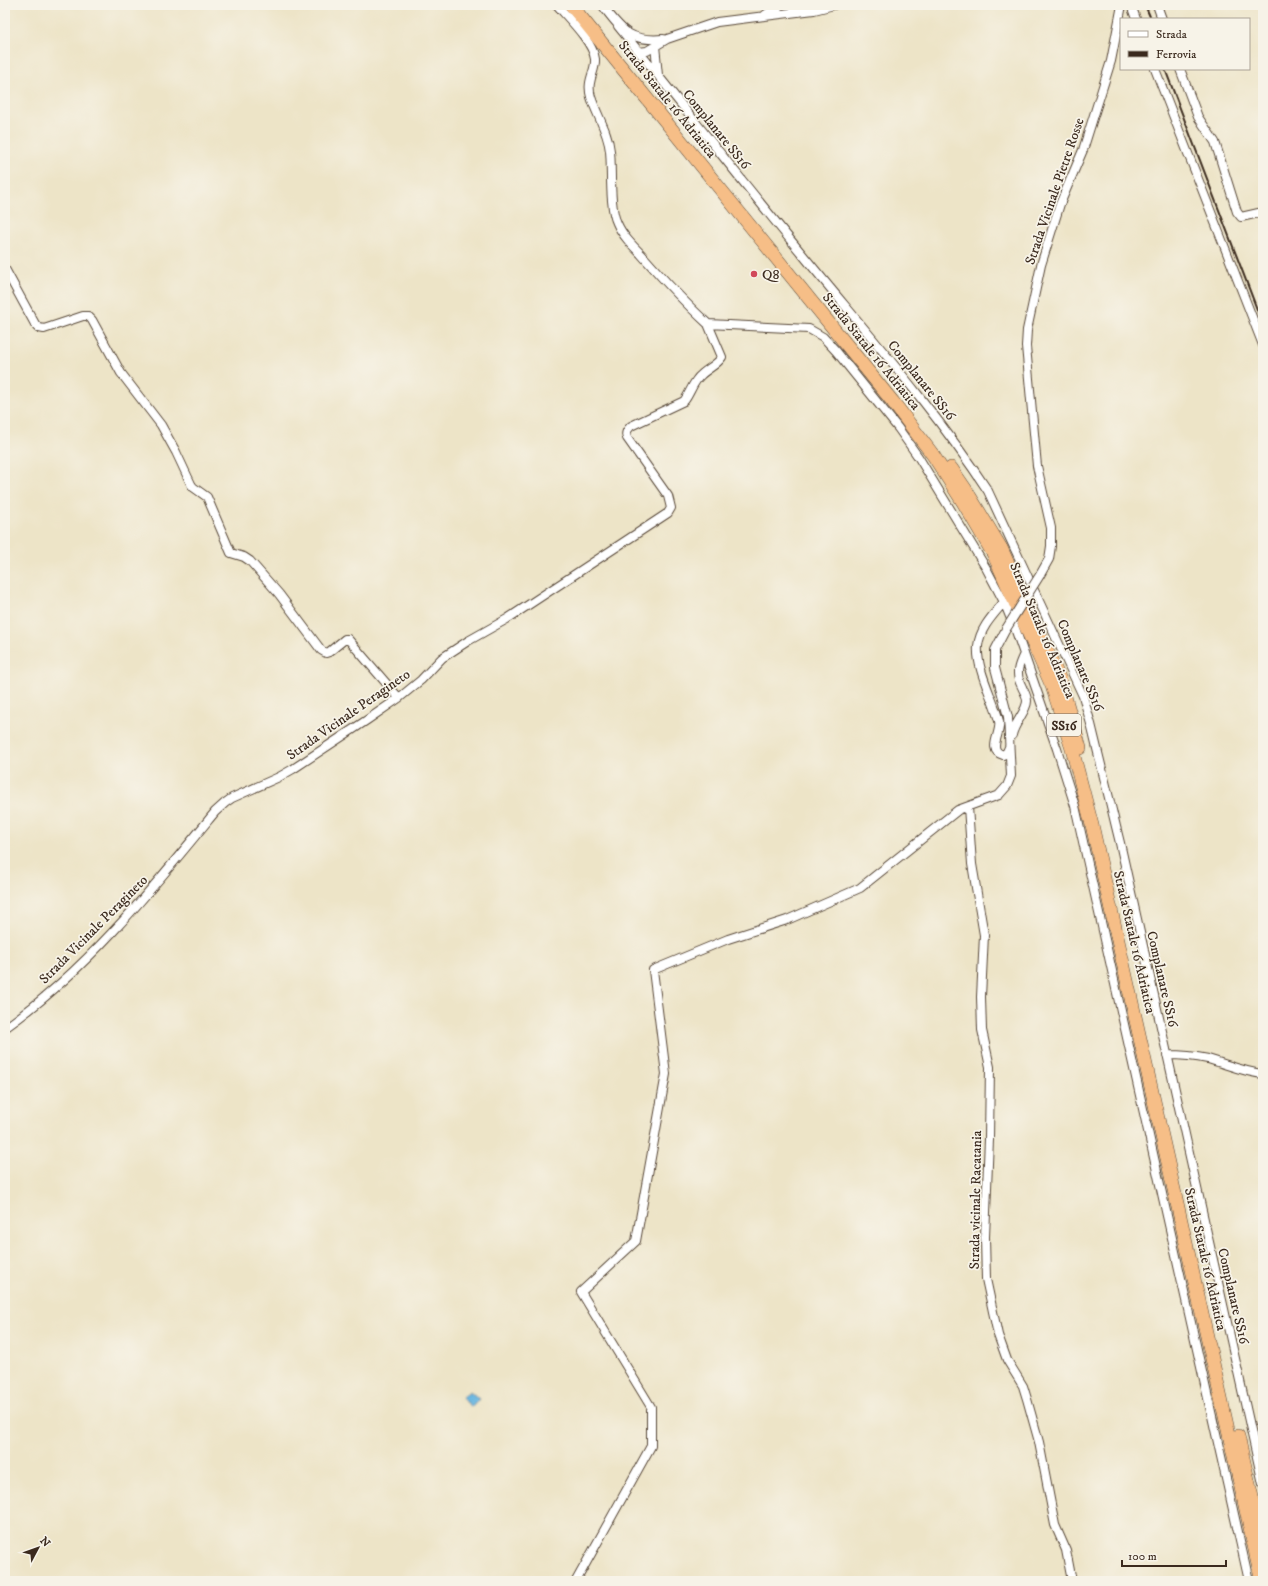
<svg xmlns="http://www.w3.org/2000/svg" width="1268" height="1586" viewBox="0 0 1268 1586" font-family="'IM FELL DW Pica',serif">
  <rect width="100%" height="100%" fill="#f7f3e8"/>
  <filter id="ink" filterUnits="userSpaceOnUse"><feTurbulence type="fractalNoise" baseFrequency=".025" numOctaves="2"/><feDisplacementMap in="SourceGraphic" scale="8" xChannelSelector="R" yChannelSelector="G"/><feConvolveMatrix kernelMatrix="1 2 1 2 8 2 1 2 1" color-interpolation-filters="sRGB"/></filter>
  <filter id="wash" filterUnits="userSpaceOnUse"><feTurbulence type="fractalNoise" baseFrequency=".012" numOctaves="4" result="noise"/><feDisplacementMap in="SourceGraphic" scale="16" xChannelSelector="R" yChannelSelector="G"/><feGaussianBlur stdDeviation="0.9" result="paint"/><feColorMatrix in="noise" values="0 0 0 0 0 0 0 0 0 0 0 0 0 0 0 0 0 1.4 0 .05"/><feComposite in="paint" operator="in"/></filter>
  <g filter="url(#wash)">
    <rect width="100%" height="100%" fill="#ede4c7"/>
    <!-- water -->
    <path fill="#66b5e0" stroke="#50707f" d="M470,1391L479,1399L472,1407L463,1399V1396Z"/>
  </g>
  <g filter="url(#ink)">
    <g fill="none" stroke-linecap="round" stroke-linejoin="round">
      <defs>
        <path id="minor" d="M557,5C568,18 593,42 595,59C596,72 586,80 591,97C597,116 608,131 610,151C612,170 609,207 617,223C622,235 632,245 641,254C662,278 684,302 708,324L809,329L823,337L836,351L898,428L919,458L986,568L1004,602L1016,631L1057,749L1075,806L1249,1581
          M602,5C621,29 628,42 663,39
          M1131,5L1136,19
          M1157,5L1162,19
          M765,15L781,5
          M618,26C680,102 740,179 802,254C866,332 933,407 988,491L1083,696L1091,724L1120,843L1263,1484
          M655,46L658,75
          M639,52L647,51L667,39L717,22L814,10L834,5
          M1155,69L1263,345
          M1180,69L1198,117L1215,142L1237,212L1241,217L1263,212
          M5,269L35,324L39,328L44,329L83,316H88L92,320L121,373L161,425L176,452L191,484L193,487L207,497L231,553L244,557L250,561L279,594L321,650L326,653L329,652L345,639H348L399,698
          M1040,575L1049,559L1051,546V528L1037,466L1026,346L1027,330L1041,265L1060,204L1083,150L1111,61L1122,5
          M1004,602C993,615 980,628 978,646C976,669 993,698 999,721C1002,733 986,750 1003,755L1007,752L1009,747
          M1012,735C1014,723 1027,711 1027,701C1027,695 1024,692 1022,687C1015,674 1018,666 1024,654
          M968,807L972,864L984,935L981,997L982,1030L990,1067L989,1139L985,1237L986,1279L998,1335L1007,1360L1023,1386L1027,1399L1039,1442L1055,1525L1066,1550L1072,1581
          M5,1028C88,969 152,889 215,812L225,803L232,798L279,777L293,769L367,720L399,698L421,680L442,658L468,641L507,619L668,513L671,508L668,496L627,438C625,433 627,430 631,426L684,401C690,394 693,381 701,375C708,368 717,365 722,357L708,324
          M1167,1055C1181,1055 1194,1056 1208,1059C1226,1064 1244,1072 1263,1074
          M576,1581L651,1446V1407L581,1292L636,1241L666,1074L653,970L728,939L787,920L860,888L958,810L999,795L1007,786L1011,776L1008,717L995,668V650L1006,629"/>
        <path id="trunk" d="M571,5L893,402L933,455L963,502L994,555L1052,686L1072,749L1092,825L1262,1581
          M951,468L966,490L1001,548L1060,680L1080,748
          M1238,1436L1263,1545"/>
      </defs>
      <!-- minor casing -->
      <use href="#minor" stroke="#564637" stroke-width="10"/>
      <!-- trunk casing -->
      <use href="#trunk" stroke="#564637" stroke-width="14"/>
      <!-- minor -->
      <use href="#minor" stroke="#fff" stroke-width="8"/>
      <!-- trunk -->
      <use href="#trunk" stroke="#f6be87" stroke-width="13"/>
      <!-- rail -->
      <path stroke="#3b2a1e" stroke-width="2" d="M1145,5L1151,19
        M1165,69L1263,325"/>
      <defs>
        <path id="minor-bridge" d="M1006,629L1040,575"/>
      </defs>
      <!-- minor-bridge casing -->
      <use href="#minor-bridge" stroke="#564637" stroke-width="10" stroke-linecap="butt"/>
      <!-- minor-bridge -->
      <use href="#minor-bridge" stroke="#fff" stroke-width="8"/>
    </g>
  </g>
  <!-- markers -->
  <circle fill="#d1495b" stroke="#f7f3e8" stroke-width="1.5" cx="754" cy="274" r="4"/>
  <g text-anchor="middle" stroke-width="3.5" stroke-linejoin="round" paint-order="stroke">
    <!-- shield labels -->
    <rect fill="#f7f3e8" stroke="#73665b" stroke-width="1" x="1047" y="714" width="34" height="22" rx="3"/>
    <g font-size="13" font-weight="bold" fill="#3b2a1e">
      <text x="1064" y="730">SS16</text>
    </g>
    <!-- street labels -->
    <g font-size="14" fill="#3b2a1e" stroke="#f7f3e8">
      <text transform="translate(668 99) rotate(51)" y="5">Strada Statale 16 Adriatica</text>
      <text transform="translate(717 129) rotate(51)" y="5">Complanare SS16</text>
      <text transform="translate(1054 191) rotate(-71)" y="5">Strada Vicinale Pietre Rosse</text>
      <text transform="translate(872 351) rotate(51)" y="5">Strada Statale 16 Adriatica</text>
      <text transform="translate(922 380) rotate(51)" y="5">Complanare SS16</text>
      <text transform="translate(1043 630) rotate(67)" y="5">Strada Statale 16 Adriatica</text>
      <text transform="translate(1081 665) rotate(67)" y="5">Complanare SS16</text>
      <text transform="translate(348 714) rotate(-35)" y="5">Strada Vicinale Peragineto</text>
      <text transform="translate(93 929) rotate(-45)" y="5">Strada Vicinale Peragineto</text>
      <text transform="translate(1135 942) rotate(77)" y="5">Strada Statale 16 Adriatica</text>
      <text transform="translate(1163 979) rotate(77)" y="5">Complanare SS16</text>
      <text transform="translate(975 1200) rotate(-89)" y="5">Strada vicinale Racatania</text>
      <text transform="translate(1206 1259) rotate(77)" y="5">Strada Statale 16 Adriatica</text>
      <text transform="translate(1234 1296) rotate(77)" y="5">Complanare SS16</text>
    </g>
    <!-- poi labels -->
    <g font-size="14" fill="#3b2a1e" stroke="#f7f3e8" text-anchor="start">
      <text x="762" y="279">Q8</text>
    </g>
  </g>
  <!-- margin -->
  <rect width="1268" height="1586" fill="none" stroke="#f7f3e8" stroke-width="20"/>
  <!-- legend -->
  <rect x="1120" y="18" width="130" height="52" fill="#f7f3e8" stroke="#aca397"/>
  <rect x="1128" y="31" width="20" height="6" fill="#ffffff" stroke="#aca397"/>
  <text x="1156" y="38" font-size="12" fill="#3b2a1e">Strada</text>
  <rect x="1128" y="51" width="20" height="6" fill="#3b2a1e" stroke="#aca397"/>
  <text x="1156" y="58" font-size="12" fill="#3b2a1e">Ferrovia</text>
  <!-- north arrow -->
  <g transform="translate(38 1548) rotate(49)" stroke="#f7f3e8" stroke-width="3" paint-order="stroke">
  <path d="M0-3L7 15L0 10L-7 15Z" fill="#3b2a1e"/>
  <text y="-6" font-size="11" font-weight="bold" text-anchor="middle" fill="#3b2a1e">N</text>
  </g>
  <!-- scale -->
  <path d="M1122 1560v6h104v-6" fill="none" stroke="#3b2a1e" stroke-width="2"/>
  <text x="1128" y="1560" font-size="12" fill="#3b2a1e" stroke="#f7f3e8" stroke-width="3" paint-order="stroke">100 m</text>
</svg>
